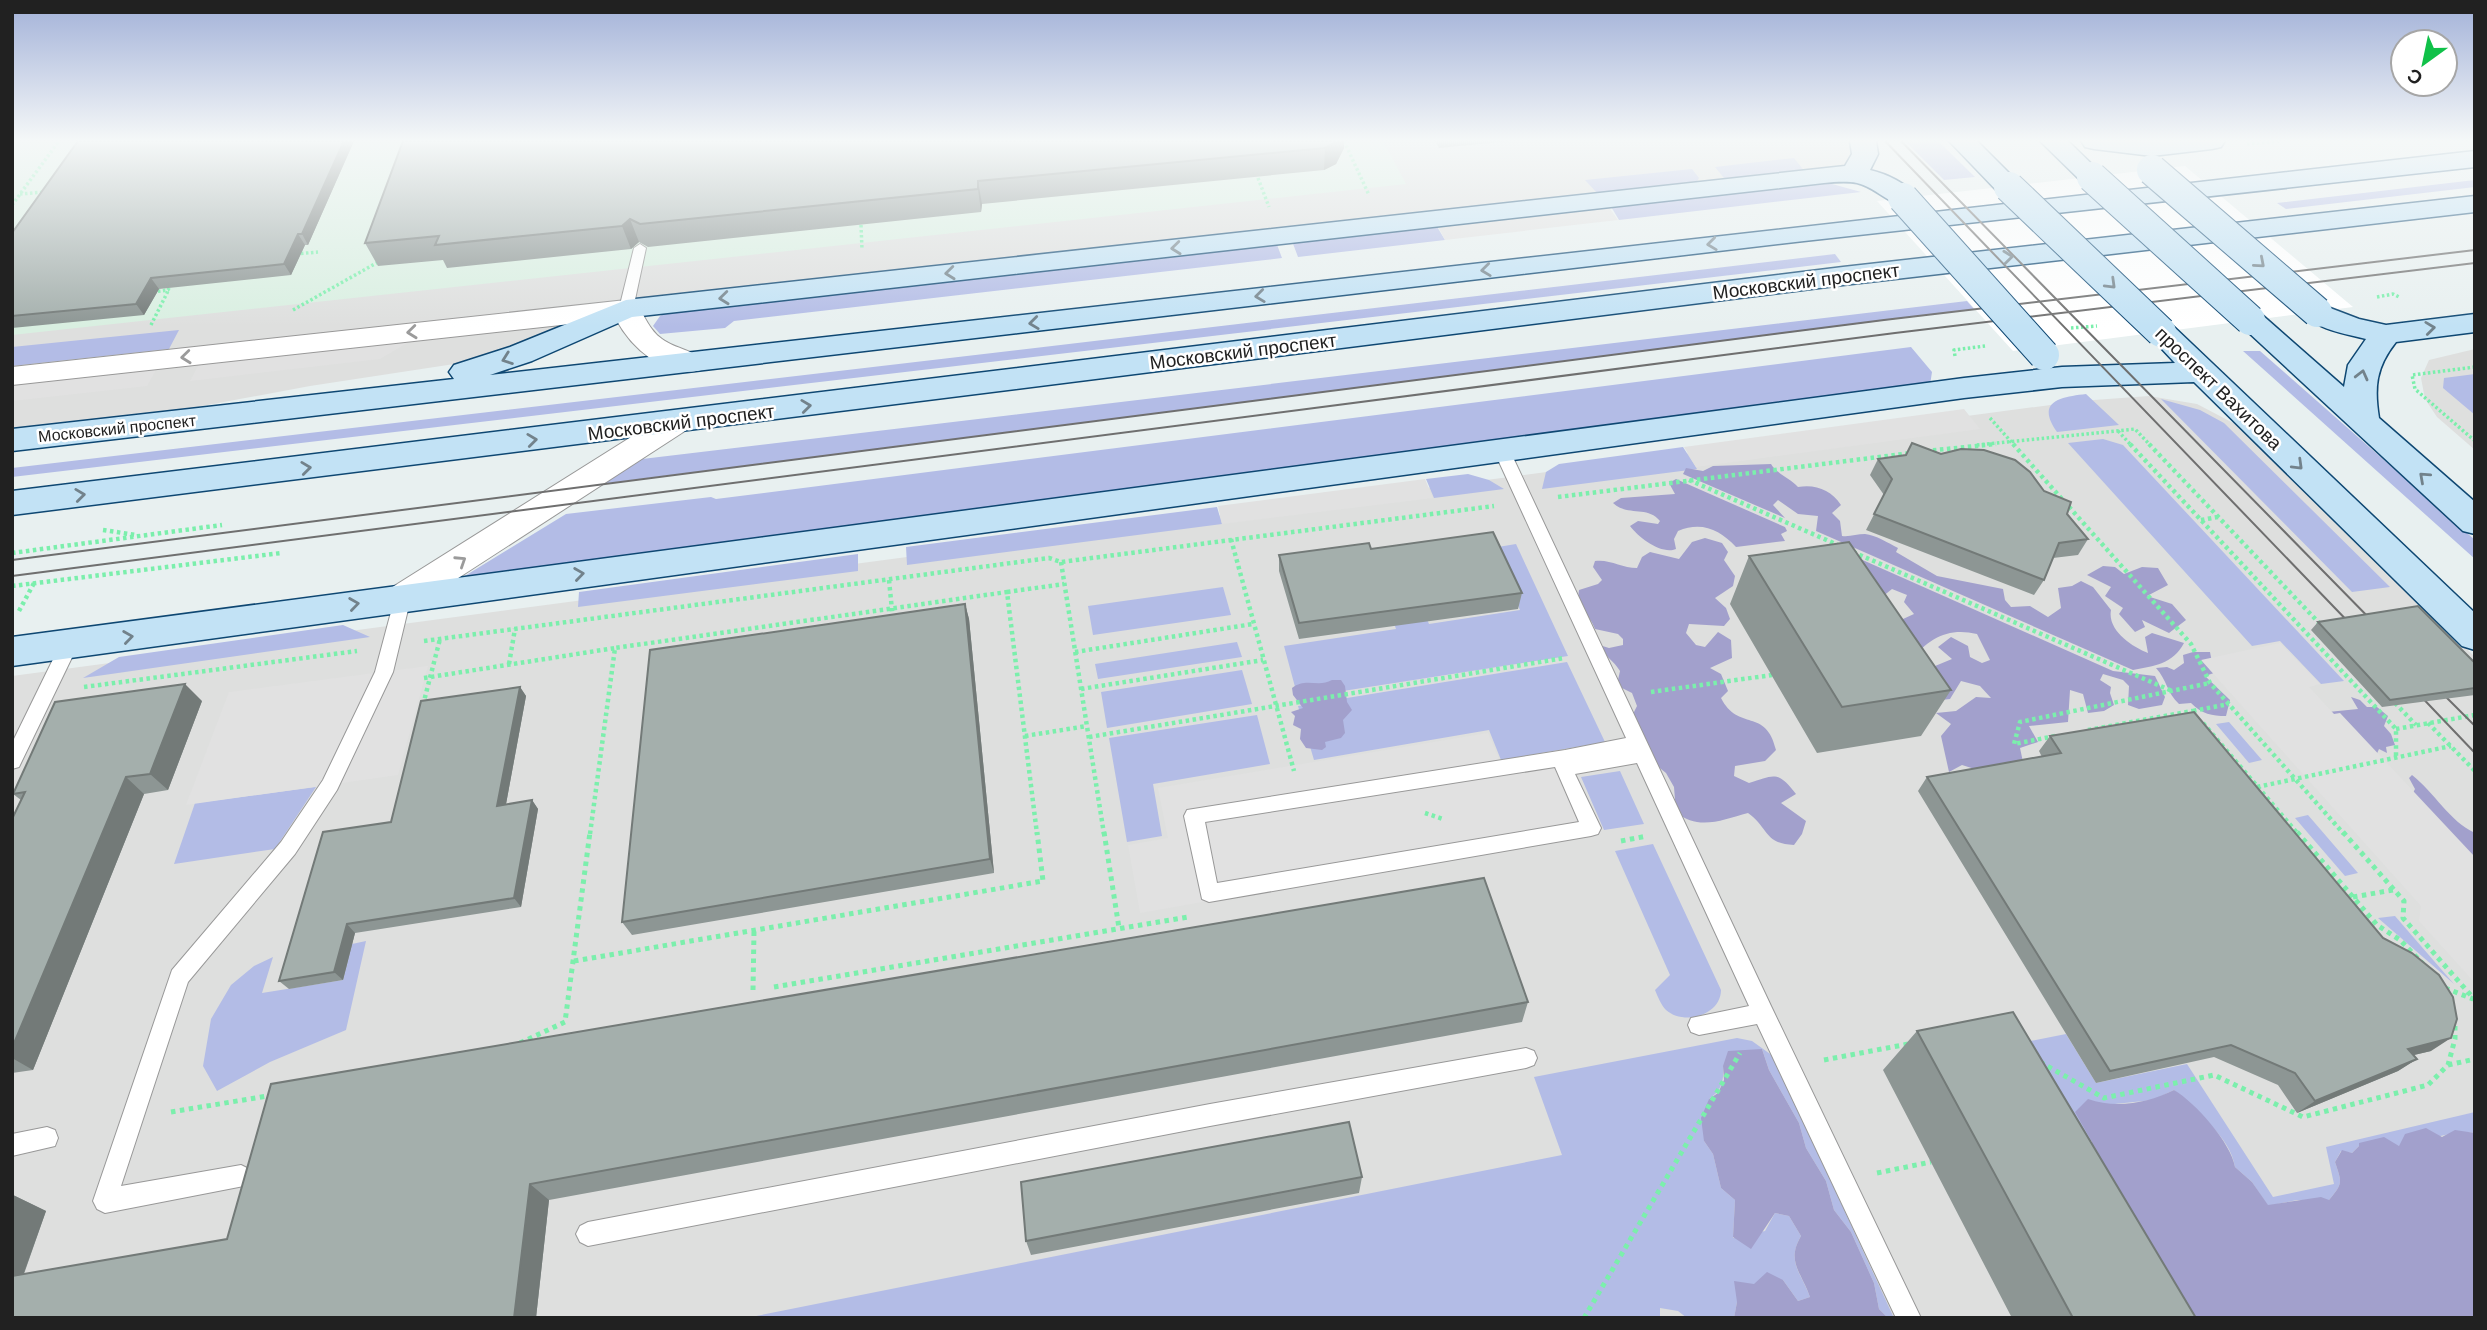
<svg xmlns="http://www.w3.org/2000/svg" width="2487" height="1330" viewBox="0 0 2487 1330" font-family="'DM Sans',sans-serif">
  <rect width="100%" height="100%" fill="#e8f0f0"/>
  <!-- residential -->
  <path fill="#dedfde" d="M12,141H1862L1872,151L1869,167L701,296L519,354L310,386L186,409L12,429Z
    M2475,349V450L2437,417L2425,399L2421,378L2429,360Z
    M2149,396L2197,404L2237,425L2475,657V1318H12V676L2080,401Z"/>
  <!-- commercial -->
  <path fill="#d9efe1" d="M12,141H1383L1406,184L12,335Z"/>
  <!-- grass -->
  <path fill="#b3bce6" d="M1905,141H1938L1975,177L1944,180Z
    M1794,158L1806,173L1734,181L1724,178L1715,167Z
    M1692,169L1699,178L1696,183L1598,194L1585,180Z
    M2475,180V187L2286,209L2277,203Z
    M1825,182L1861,192L1619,220L1610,205Z
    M1436,225L1445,240L1298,257L1292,241Z
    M1276,242L1282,258L734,321L725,328L660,334L653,326L660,316L667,312Z
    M1835,254L1841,262L12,477V468Z
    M1967,301L1974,309L577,487L617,462Z
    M179,330L169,349L12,366V347Z
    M1911,347L1932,372L1930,385L455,582L566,514L711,497L716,499Z
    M2243,351H2260L2475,540V559Z
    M2475,374V415L2443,388L2444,378Z
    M2086,394L2119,425L2057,432C2035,401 2061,397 2086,394Z
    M2161,399L2200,410L2224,423L2390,587L2352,592Z
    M2103,439L2123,445L2344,681L2321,684L2280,641L2252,646L2068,443Z
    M1683,447L1697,469L1542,489L1546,472L1559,464Z
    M1468,474L1489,480L1504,489L1434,498L1426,479Z
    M1217,507L1222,524L907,565L906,547Z
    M1516,544L1568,656L1298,698L1284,646L1396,629L1374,564L1402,559L1429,624L1520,610L1492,548Z
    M858,554V571L578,607L579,592Z
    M1223,587L1231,615L1093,635L1088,606Z
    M343,625L370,637L83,678L119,657Z
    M1237,642L1242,657L1098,679L1095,664Z
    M1567,662L1605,742L1501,760L1489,730L1314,760L1298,706Z
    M1242,670L1252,704L1107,728L1101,692Z
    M1257,715L1270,764L1153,784L1162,836L1127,842L1109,738Z
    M2229,722L2262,760L2249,763L2216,724Z
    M1620,771L1644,824L1604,830L1581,777Z
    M316,787L275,849L174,864L195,803Z
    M2308,815L2358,873L2345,876L2295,818Z
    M1653,844L1721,990C1721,1015 1684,1026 1666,1010C1661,1005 1658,997 1655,990L1670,975L1615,851Z
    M2395,916L2454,984L2378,918Z
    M366,941L346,1030L270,1062L217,1091L203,1066L211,1019L231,985L254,966L273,957L262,993L343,980L352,944Z
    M2066,1034L2096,1083L2187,1064L2273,1197L2334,1184L2326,1147L2475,1112V1133C2447,1129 2426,1144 2398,1146C2386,1147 2372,1146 2359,1146L2352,1153L2341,1151L2335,1162C2342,1183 2343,1183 2329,1200H2297L2268,1206L2252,1182L2235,1167C2231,1137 2195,1111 2174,1090L2153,1100L2105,1105L2080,1171L1975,1052Z
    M1737,1038L1752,1041L1773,1056L1894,1318H1888L1879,1309L1874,1283L1851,1232L1834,1210L1826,1181L1806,1148L1799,1123L1769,1070L1762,1049L1723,1066C1724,1081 1722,1090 1709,1099L1704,1141L1713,1154L1721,1188L1735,1200L1733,1238L1765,1231L1775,1213L1789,1216L1801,1236C1786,1262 1801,1272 1810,1297L1798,1301L1783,1280L1737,1302L1734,1318H1687L1678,1311L1660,1308V1318H746L1562,1155L1534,1077Z"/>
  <!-- forest -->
  <path fill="#a2a0cc" d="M1771,464C1777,474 1790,478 1798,487C1816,484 1831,490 1841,505L1832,513L1840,521L1842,536C1850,537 1857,534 1865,534C1876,535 1888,543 1898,548L1896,552L1937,576L2003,589L2005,600L2011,607L2030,606L2048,617L2061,608L2058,588L2072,586L2081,581L2093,587L2111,610C2107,630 2132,647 2148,653L2145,637L2152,633L2184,643C2173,664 2154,666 2133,670L1816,531L1818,516L1798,514L1778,500L1773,505L1785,518L1683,474L1686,468L1703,471L1713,466Z
    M1676,479L1785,527L1787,531L1781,534L1785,541L1736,547C1720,530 1702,521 1678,531L1674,539L1676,549C1662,555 1639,538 1630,526L1638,521L1658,524L1660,521C1647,505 1628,517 1613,503L1621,498L1675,494L1669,483Z
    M1705,538L1722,543L1728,552L1724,560L1735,576L1733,586L1715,598L1726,608L1730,619L1724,626L1689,624L1686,633L1696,645L1705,647L1718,632L1731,640L1732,658L1710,668L1721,674L1728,691L1721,698C1738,732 1766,707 1776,750L1765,761L1735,766L1734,776L1749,783C1774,775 1778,770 1796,794L1781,803L1806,821L1802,834L1794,845C1764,844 1769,828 1748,813C1722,820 1698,831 1676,812L1674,787L1666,773L1656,765L1633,714L1637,706L1632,693L1622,688L1618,680L1620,671C1614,661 1604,655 1596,644L1609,648L1623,645V639L1618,634L1595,629C1589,613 1576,607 1579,590L1598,584L1602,580L1593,567L1595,561C1610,559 1622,568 1637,568L1642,557L1650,552L1679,559L1692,542Z
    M1840,550L2113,671L2155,676L2165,697L2162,705L2139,709L2128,705L2129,686L2123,680L2103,674L2100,680L2111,687L2110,693L2114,705L2104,711L2088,713L2083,694L2070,690L2068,722L2029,726L2038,742L2020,748L2023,762L2001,763L1981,771L1962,765L1949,772L1941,736L1951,724L1936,713L1956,711L1976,697L1991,698L1980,686L1961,681L1950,699L1932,701L1923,671L1952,659L1938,647L1951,637L1968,646L1970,657L1982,663L1990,660L1977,634C1949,627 1928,638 1912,660L1893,629L1903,619L1914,614L1904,602L1907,595L1892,589L1882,597Z
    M2103,566L2115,567L2124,574L2142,567L2158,568L2168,585L2147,596L2172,604L2186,620L2169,633L2142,620L2145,627L2135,632L2119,614L2123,608L2105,596L2111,587L2087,575Z
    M2193,652H2210L2214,673L2205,676L2230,700L2226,716C2212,716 2202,714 2191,703L2179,704C2167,693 2167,680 2156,668L2167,667L2174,670L2184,663L2183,655Z
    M1332,680H1341L1345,686L1347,702L1352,710L1343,720L1345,733L1341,738L1325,742L1326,747L1322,750L1306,748L1300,739L1301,729L1293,725L1295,716L1291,712L1303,708L1293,695L1292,688C1306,677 1318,688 1332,680Z
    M2351,697L2360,700L2367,707H2377L2388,716L2384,726L2391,734L2395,745L2386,747L2387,753L2379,749L2375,758L2328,712L2358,709Z
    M2412,775C2435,793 2449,821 2475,833V878L2413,793L2415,789L2409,778Z
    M1762,1049L1769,1070L1799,1123L1806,1148L1826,1181L1834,1210L1851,1232L1874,1283L1879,1309L1888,1318H1734L1737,1302L1734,1281L1754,1284L1767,1272L1783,1280L1798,1301L1810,1297C1801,1271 1786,1262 1801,1236L1789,1216L1775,1213L1751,1249L1733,1237L1735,1200L1721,1188L1713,1154L1704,1141L1701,1118L1709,1099L1718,1093L1724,1080L1723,1066L1728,1051Z
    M2174,1090C2196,1103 2231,1143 2235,1167L2252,1182L2268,1205L2321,1197L2329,1200C2343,1183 2342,1183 2335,1162L2342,1150L2352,1153L2359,1146V1143L2384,1137L2399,1146L2405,1134L2426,1128L2442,1137L2455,1130L2475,1133V1318H2180L2080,1171L2092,1142L2075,1112L2088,1099C2116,1109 2148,1103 2174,1090Z"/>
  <!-- parking -->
  <path fill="#e1e1e1" d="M1608,206L1618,220L1445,240L1437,225Z
    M414,339L380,359L190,381L199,364Z
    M157,368L147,386L12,401V384Z
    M1964,409L1980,429L1696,467L1684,447Z
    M1425,479L1433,498L1222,524L1218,506Z
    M2280,643L2320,684L2309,687L2334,714L2340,713L2475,857V983L2419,921L2421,906L2201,660Z
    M428,666L398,775L186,805L229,692Z
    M1488,733L1500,761L1562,751L1598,832L1140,913L1128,845L1168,838L1158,788Z"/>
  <!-- pier -->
  <path fill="#fff" d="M2185,166L2353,307L2013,351L1877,201Z"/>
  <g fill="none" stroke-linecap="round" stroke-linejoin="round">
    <defs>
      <path id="service" d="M640,244L646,248L633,309L626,313L619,309L634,248Z
        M1502,446L1510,451L1771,1006L1921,1318H1896L1757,1024L1699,1035L1691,1032L1688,1025L1691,1018L1749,1006L1637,763L1575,774L1601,828L1598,834L1591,836L1209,902L1202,899L1184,816L1187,810L1565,750L1626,738L1494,451ZM1555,767L1579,822L1217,883L1205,822Z
        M403,591L411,597L393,672L337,790L295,854L188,982L121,1186L241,1165L249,1169L253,1177L249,1185L105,1213L97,1209L93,1201L172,970L281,842L323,780L375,672L395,597Z
        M69,638L75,640L78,645L19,767L12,769V743L60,645L63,640Z
        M1526,1048L1534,1051L1537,1058L1534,1065L1526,1068L1210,1126L588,1246L580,1242L576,1234L580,1226L588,1222L1210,1104Z
        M47,1127L55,1130L58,1138L55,1146L12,1156V1134Z"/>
      <path id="minor" d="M626,300L636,303C645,316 649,330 662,339C675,349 696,350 705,363L701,370C666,379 631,348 616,319L12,385V367Z
        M677,412L688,415L693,422L688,429L415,606L403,610L391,606L385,597L391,588L666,415Z"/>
      <path id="secondary" d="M1850,141H1876L1878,154L1870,170C1887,174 1907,183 1917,198L1913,204C1890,209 1879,188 1857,183C1847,181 1835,182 1824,183L632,317L532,361L490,375L2475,151V167L1804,241L12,451V429L454,379L449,372L454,365L510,347L626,300L1845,166L1852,154Z
        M1949,141H1977L2023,187L2019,193L2009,195L1999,193Z
        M2040,141H2068L2105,177L2101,183L2092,185L2083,183Z
        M2081,141H2225L2221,147L2212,149L2152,156L2094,149L2085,147Z
        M2475,196V212L1843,285L12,515V491L1843,267Z
        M2317,303L2359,319L2386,325L2475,314V332L2396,342C2376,367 2374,387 2379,418L2475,502V534L2463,531L2235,320L2239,314L2250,311L2261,314L2344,387L2348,365L2366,339C2346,334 2314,329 2302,312L2306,306Z
        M2161,323L2172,325L2475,613V650L2462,646L2194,382L2062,387L1964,398L12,666V637L1964,378L2062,367L2175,363L2146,332L2150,325Z"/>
    </defs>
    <!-- service casing -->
    <use href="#service" stroke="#989898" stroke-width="2"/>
    <!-- minor casing -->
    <use href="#minor" stroke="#989898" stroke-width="2"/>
    <!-- secondary casing -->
    <use href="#secondary" stroke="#0e4772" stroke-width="3"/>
    <!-- path-far2 -->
    <path stroke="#7befac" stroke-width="3.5" stroke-dasharray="2.5 2.5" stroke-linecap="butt" d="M1344,141L1369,195
      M2247,144L2281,141
      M1258,178L1269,207
      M20,194L45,192
      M12,205L59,141
      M861,225L862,249
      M296,254L318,252
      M153,292L168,290L171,284
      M2377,297L2393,294L2399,297
      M293,310L380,261
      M151,325L168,291
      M2071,328L2097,326
      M1955,356L1954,350L1985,346
      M2475,367L2412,375L2415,389L2475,441
      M1990,418L2014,445
      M2118,431L2131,445
      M1977,445L2135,429L2150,445"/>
    <!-- path-far1 -->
    <path stroke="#7befac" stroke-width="4.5" stroke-dasharray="3.5 3.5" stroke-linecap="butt" d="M2013,444L2191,644L2210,683L2344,834
      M2130,444L2396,729V757
      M2149,444L2321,625
      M1926,451L1996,444
      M1689,480L1838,545
      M1558,497L1911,453
      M2201,520L2218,517
      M103,530L136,535
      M1231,539L1294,771
      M1853,552L2172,691
      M12,553L222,525
      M1061,562L1104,834
      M889,580L893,620
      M12,586L281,553
      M1007,592L1064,584
      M19,611L34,583
      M424,641L1049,558L1061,562L1494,506
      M1075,652L1253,624
      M509,664L515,629
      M424,678L615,648
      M84,687L357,651
      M1081,689L1263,660
      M1651,692L1772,675
      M2395,703L2416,725
      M423,705L440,639
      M2193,711L2229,704
      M2203,723L2298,834
      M2428,723L2475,771
      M2396,729L2475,715
      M2088,730L2192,711L2195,714
      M1025,736L1087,726
      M2055,736L2014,744L2020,722L2210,683
      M1089,737L1564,658
      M2257,787L2451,746
      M1425,813L1443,819
      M590,834L615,648L1007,592L1037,834"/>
    <!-- path -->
    <path stroke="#7befac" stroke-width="5" stroke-dasharray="4.5 4.5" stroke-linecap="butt" d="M1104,832L1119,928
      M2297,832L2377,925L2400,940L2423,964
      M2343,832L2404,901L2403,918L2475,1000
      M1621,841L1647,836
      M2353,897L2393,890
      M574,961L1043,881L1037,832
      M774,987L1188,917
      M2445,988L2473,999
      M753,990L754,931
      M520,1043L565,1022L590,832
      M1824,1060L1908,1044
      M2040,1062L2104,1098L2214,1075L2303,1117L2428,1085L2448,1065L2455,1039V1023
      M2448,1065L2475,1059
      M171,1112L273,1095
      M1877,1173L1931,1162
      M1584,1318L1740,1053"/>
    <!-- service -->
    <use href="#service" fill="#fff" fill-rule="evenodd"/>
    <!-- minor -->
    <use href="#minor" fill="#fff" fill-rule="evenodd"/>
    <!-- secondary -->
    <use href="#secondary" fill="#c2e2f5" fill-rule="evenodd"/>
    <!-- tram -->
    <path stroke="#6f6f6f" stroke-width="2" d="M1885,141L2358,632
      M1901,141L2379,628
      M12,560L1884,320L2475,250
      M12,576L1895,333L2475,263
      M2435,686L2475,726
      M2412,687L2475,753"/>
    <defs>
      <path id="secondary-bridge" d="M2152,170L2317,312
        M2092,177L2250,320
        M2009,187L2161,332
        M1903,198L2044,355"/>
    </defs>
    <!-- secondary-bridge casing -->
    <use href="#secondary-bridge" stroke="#0e4772" stroke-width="32" stroke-linecap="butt"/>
    <!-- secondary-bridge -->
    <use href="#secondary-bridge" stroke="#c2e2f5" stroke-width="30"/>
  </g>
  <!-- wall -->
  <path fill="#8d9694" d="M78,141H354L308,245H305L291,275L159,289L144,315L12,328V233Z
    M403,141L1344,148L1336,164L1324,170L982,204L981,212L648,247L639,242L631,249L447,268L443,260L378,266L365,243Z
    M1435,141H1512L1439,148Z
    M1878,459L2044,491L2067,514L2088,539L2078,555L2053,558L2044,580L2034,595L1866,530L1884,495L1870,475Z
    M1371,549L1522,593L1518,609L1299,639L1279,571V555Z
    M1749,556L1951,690L1921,736L1817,753L1730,604Z
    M965,604L969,619L994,873L632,935L622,922Z
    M2318,622L2475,663V695L2382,707L2311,630Z
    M520,687L526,696L506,804L532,800L538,809L521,907L355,933L343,980L289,989L279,981L391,822Z
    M202,701L168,790L144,794L33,1070L12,1073V819L21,800L13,794Z
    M2050,736L2431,1051L2414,1055L2417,1059L2398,1071L2297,1113L2278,1085L2214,1057L2096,1083L1918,791L1927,777L2042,757L2039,751Z
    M1528,1002L1522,1022L549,1200L536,1318H12L13,1195L46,1211L24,1274L227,1239Z
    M1917,1031L2196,1318H2012L1883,1070Z
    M1362,1177L1359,1193L1031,1255L1026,1241Z"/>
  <!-- shaded-wall -->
  <path fill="#737a78" d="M344,141H354L308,245L302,234Z
    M1337,141H1344V148L1336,164L1324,170L1325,148Z
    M978,181L982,204L981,212L978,189Z
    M630,219L639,242L631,249L622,226Z
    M298,234L305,245L291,275L284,264Z
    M151,278L159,289L144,315L136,304Z
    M965,604L969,619L994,873L990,859Z
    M185,684L202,701L168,790L150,774Z
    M520,687L526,696L504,815L497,806Z
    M126,777L144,794L33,1070L12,1058V1048Z
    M532,800L538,809L521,907L514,898Z
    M347,924L355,933L343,980L334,972Z
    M2451,1038L2431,1051L2388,1061L2408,1049Z
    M2417,1059L2398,1071L2297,1113L2315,1101Z
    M530,1184L549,1200L536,1318H514Z
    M13,1195L46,1211L16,1295L12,1294V1198Z"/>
  <!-- building -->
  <path fill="#a4afac" stroke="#737a78" stroke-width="2" d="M78,141H344L302,234H298L284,264L151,278L136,304L12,316V233Z
    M403,141H1337L1325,148L978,181V189L640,224L630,219L622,226L435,245L439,236L365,243Z
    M1912,443L1941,454L1961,449L1984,450L2015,460L2030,472L2044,491L2071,502L2067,514L2088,539L2059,543L2044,580L1874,514L1892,479L1878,459L1906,455Z
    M1493,532L1522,593L1299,623L1279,555L1369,543L1371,549Z
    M1849,542L1951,690L1842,707L1749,556Z
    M965,604L990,859L622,922L650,650Z
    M2418,606L2475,663V688L2390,700L2318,622Z
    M185,684L150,774L126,777L12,1048V819L25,792L13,794L55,702Z
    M520,687L497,806L532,800L514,898L347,924L334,972L279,981L323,832L391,822L421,701Z
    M2194,712L2383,938L2412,953L2439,975L2453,997L2457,1019L2451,1038L2408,1049L2417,1059L2315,1101L2295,1073L2231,1045L2110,1071L1927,777L2061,753L2050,736Z
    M1484,878L1528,1002L530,1184L514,1318H12V1276L227,1239L271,1084Z
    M2013,1012L2196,1318H2073L1917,1031Z
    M1349,1122L1362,1177L1026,1241L1021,1182Z"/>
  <!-- one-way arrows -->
  <defs><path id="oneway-chevron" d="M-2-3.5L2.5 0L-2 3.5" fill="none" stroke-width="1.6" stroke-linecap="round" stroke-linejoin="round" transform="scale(1.75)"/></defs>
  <g stroke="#72828b">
    <use href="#oneway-chevron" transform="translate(1712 244) rotate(173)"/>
    <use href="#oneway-chevron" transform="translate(1176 248) rotate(174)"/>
    <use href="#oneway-chevron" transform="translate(2008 257) rotate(-6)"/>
    <use href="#oneway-chevron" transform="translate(2260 263) rotate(41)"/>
    <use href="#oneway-chevron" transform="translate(1486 270) rotate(173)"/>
    <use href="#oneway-chevron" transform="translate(950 273) rotate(174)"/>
    <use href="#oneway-chevron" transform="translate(2111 284) rotate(44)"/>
    <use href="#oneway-chevron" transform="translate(1260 296) rotate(173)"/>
    <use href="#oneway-chevron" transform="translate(724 298) rotate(174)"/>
    <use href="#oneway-chevron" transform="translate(1034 323) rotate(173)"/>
    <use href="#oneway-chevron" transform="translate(2430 328) rotate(-7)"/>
    <use href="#oneway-chevron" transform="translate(507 359) rotate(160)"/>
    <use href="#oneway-chevron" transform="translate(2362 375) rotate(-76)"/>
    <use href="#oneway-chevron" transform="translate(806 406) rotate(-7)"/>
    <use href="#oneway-chevron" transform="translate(532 440) rotate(-7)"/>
    <use href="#oneway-chevron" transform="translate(2298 465) rotate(44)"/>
    <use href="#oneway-chevron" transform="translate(306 468) rotate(-7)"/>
    <use href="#oneway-chevron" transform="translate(2424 477) rotate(-138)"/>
    <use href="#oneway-chevron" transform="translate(80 495) rotate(-7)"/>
    <use href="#oneway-chevron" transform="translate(579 574) rotate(-8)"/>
    <use href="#oneway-chevron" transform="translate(354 604) rotate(-8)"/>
    <use href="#oneway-chevron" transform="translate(128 637) rotate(-8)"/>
  </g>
  <g stroke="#9b9b9b">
    <use href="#oneway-chevron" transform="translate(412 332) rotate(174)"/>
    <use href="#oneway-chevron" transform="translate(186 357) rotate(174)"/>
    <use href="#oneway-chevron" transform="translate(461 561) rotate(-33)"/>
  </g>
  <!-- sky -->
  <linearGradient id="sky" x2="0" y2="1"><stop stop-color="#a2b1d8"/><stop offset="0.43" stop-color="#f5f8f8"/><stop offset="1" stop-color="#f5f8f8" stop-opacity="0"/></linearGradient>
  <rect width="2487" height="327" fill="url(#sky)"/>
  <g text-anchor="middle" stroke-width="5" stroke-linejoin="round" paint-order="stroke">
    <!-- far-street labels -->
    <g font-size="16" fill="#212121" stroke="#fff">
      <text transform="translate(117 428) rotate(-6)" y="6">Московский проспект</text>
    </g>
    <!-- street labels -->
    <g font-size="19" fill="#212121" stroke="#fff">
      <text transform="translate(1806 281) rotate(-7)" y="7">Московский проспект</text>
      <text transform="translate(1243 351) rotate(-7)" y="7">Московский проспект</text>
      <text transform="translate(2219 388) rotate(44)" y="7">проспект Вахитова</text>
      <text transform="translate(681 422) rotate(-7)" y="7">Московский проспект</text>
    </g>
  </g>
  <!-- border -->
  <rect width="2487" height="1330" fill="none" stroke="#212121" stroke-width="28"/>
  <!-- north arrow -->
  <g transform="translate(2424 63) rotate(213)"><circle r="33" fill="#ffffff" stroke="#a6a6a6" stroke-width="2"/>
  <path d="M0-5L12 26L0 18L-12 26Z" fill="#10c149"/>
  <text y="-10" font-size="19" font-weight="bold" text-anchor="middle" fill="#212121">С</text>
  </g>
</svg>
